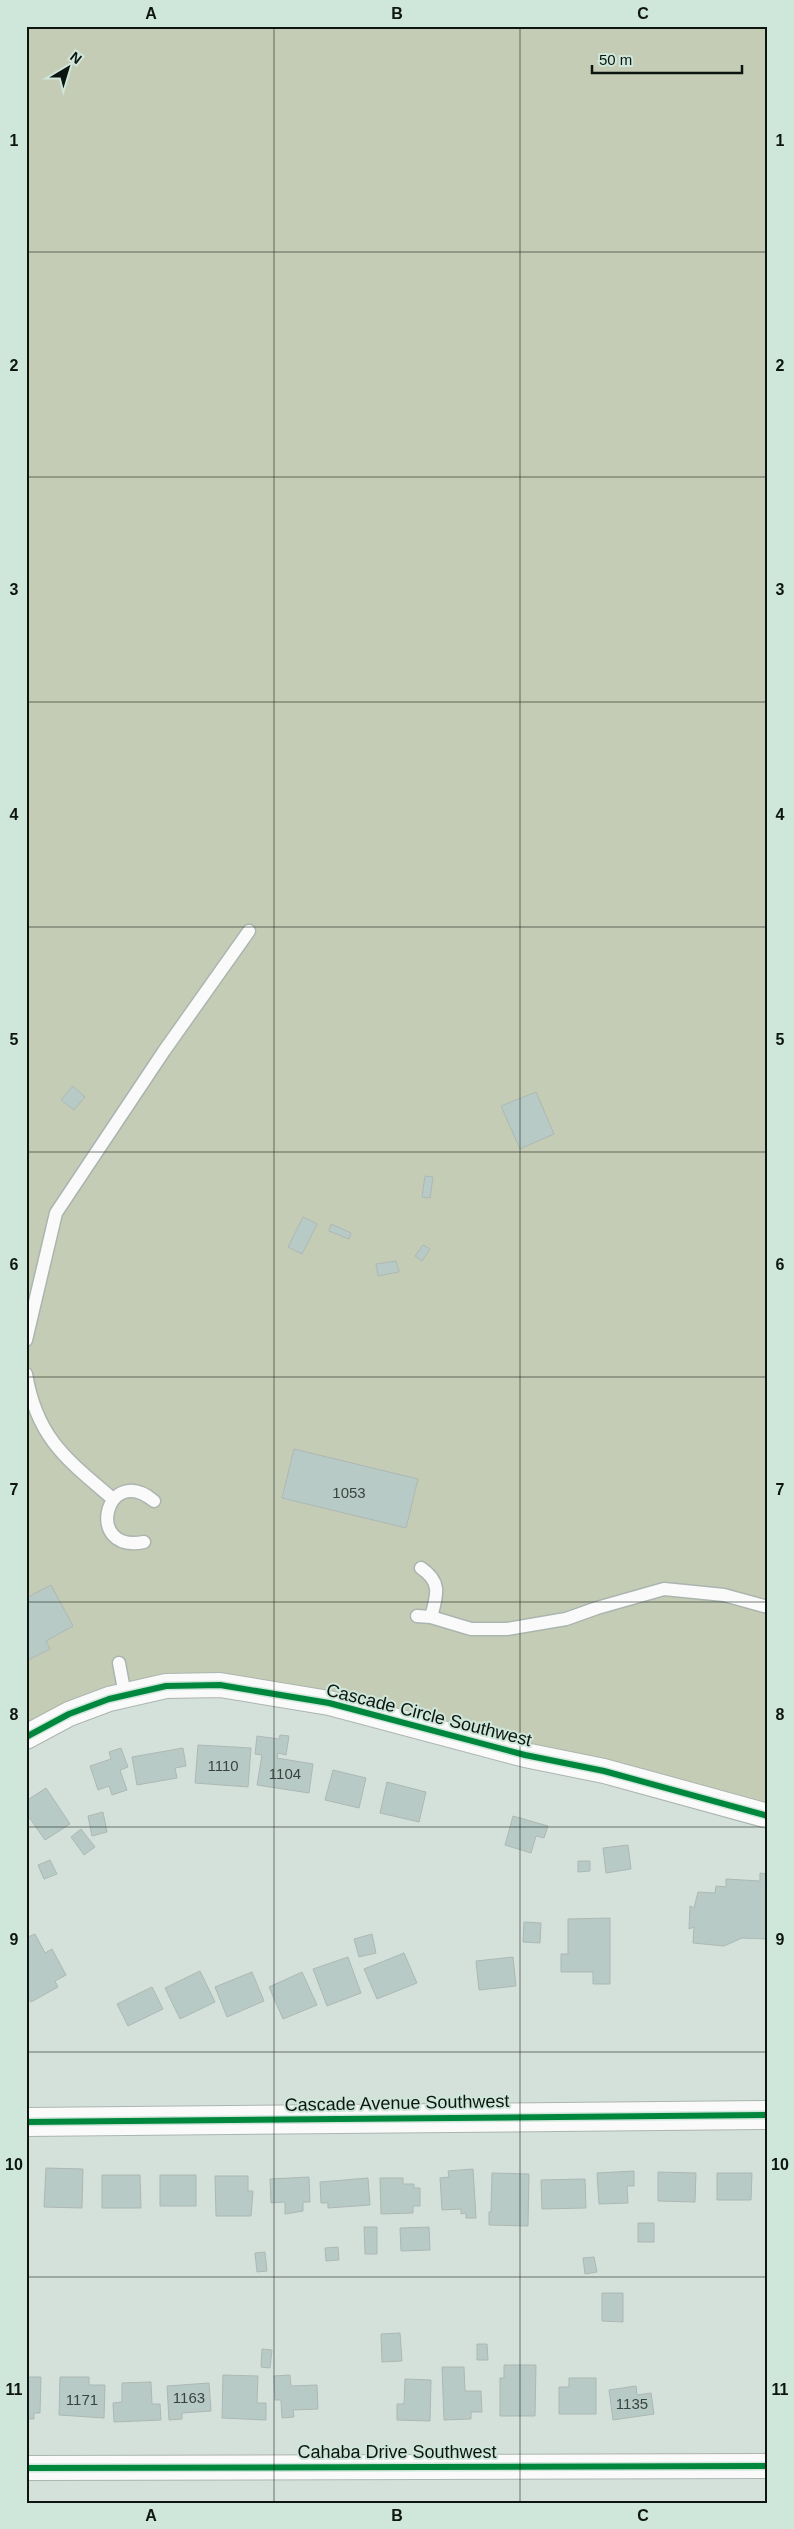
<svg xmlns="http://www.w3.org/2000/svg" width="794" height="2529" viewBox="0 0 794 2529" font-family="Arial,sans-serif">
  <rect width="100%" height="100%" fill="#d4e1da"/>
  <!-- green -->
  <path fill="#c5ccb5" d="M26,26H768V1816L252,1692L104,1699L26,1729Z"/>
  <!-- building -->
  <path fill="#b8cac5" stroke="#adb8b5" d="M73,1086L85,1097L74,1110L61,1100Z
    M536,1092L554,1134L520,1149L501,1106Z
    M425,1176L433,1177L430,1198L422,1197Z
    M303,1217L317,1224L302,1254L288,1247Z
    M331,1224L351,1233L349,1239L329,1231Z
    M423,1245L430,1249L422,1261L415,1256Z
    M396,1261L399,1272L378,1276L376,1264Z
    M294,1449L418,1479L406,1528L282,1498Z
    M51,1585L73,1626L46,1641L50,1649L26,1661V1598Z
    M280,1735L289,1736L286,1755L278,1753L277,1758L313,1764L309,1793L257,1785L262,1755L255,1754L257,1736L279,1739Z
    M198,1745L251,1748L248,1787L195,1783Z
    M121,1748L128,1767L120,1770L127,1790L112,1795L109,1786L98,1790L90,1766L111,1759L109,1752Z
    M183,1748L186,1766L175,1768L177,1778L137,1785L132,1757Z
    M333,1770L366,1778L359,1808L325,1800Z
    M387,1782L426,1792L419,1822L380,1813Z
    M46,1788L70,1824L45,1840L26,1813V1801Z
    M103,1812L107,1832L92,1836L88,1816Z
    M513,1816L548,1826L544,1838L536,1836L531,1853L505,1845Z
    M81,1829L95,1847L84,1855L71,1837Z
    M628,1845L631,1869L606,1873L603,1848Z
    M50,1860L57,1874L44,1879L38,1865Z
    M578,1861H590V1871L578,1872Z
    M760,1873L768,1874V1939L742,1938L724,1946L693,1943L694,1927L689,1929L690,1906L694,1908L698,1892L715,1893L716,1886L726,1887V1879L760,1881Z
    M610,1918V1984H593V1972H561V1954H568V1919Z
    M524,1922L541,1923L540,1943L523,1942Z
    M35,1934L45,1953L52,1949L66,1975L55,1981L58,1987L31,2002L26,1995V1938Z
    M372,1934L376,1953L359,1957L354,1939Z
    M404,1953L417,1983L377,1999L364,1969Z
    M348,1957L361,1993L327,2006L313,1969Z
    M513,1957L516,1986L479,1990L476,1961Z
    M200,1971L215,2002L180,2019L165,1988Z
    M252,1972L264,2001L227,2017L215,1987Z
    M302,1972L317,2005L283,2019L269,1987Z
    M152,1987L163,2009L128,2026L117,2004Z
    M46,2168L83,2169L82,2208L44,2207Z
    M473,2169L476,2218H466V2213L461,2214V2209L442,2210L440,2178L449,2177L448,2171Z
    M634,2171V2186H627L628,2203L599,2204L597,2173Z
    M658,2172L696,2173L695,2202L658,2201Z
    M492,2173L529,2174L528,2226L489,2225V2212H491Z
    M717,2173H752L751,2200H717Z
    M102,2175H140L141,2208H102Z
    M160,2175H196V2206H160Z
    M215,2176H248V2191H253L251,2216H216Z
    M309,2177L310,2202H303V2211L285,2214V2202L271,2203L270,2179Z
    M368,2178L370,2205L328,2208V2203H321L320,2182Z
    M380,2178H403V2184H414V2188H420V2206H413V2213L381,2214Z
    M585,2179L586,2208L542,2209L541,2180Z
    M638,2223H654V2242H638Z
    M364,2227H377V2254H365Z
    M429,2227L430,2250L401,2251L400,2228Z
    M338,2247L339,2260L326,2261L325,2248Z
    M265,2252L267,2271L257,2272L255,2253Z
    M594,2257L597,2272L585,2274L583,2258Z
    M602,2293H623V2322L602,2321Z
    M400,2333L402,2361L382,2362L381,2334Z
    M477,2344H487L488,2360H477Z
    M262,2349L272,2350L270,2368L261,2367Z
    M504,2365H536L535,2416H500V2378H504Z
    M442,2367H464L465,2391H481L482,2412H471V2419L444,2420Z
    M223,2375L258,2376L257,2403H266V2420L222,2418Z
    M290,2375L291,2386L317,2385L318,2409L293,2410L294,2417L282,2418L281,2400H275L274,2376Z
    M26,2377H41L40,2413H34V2419H26Z
    M60,2377H89V2385H105L104,2418L59,2415Z
    M569,2378H596V2414H559V2387H569Z
    M405,2379L431,2380L430,2421L397,2420V2404H404Z
    M151,2382L152,2404H160L161,2420L114,2422L113,2403L122,2402V2383Z
    M209,2383L211,2411L182,2413V2419L169,2420L167,2386Z
    M636,2386L637,2395L651,2393L654,2414L613,2420L609,2390Z"/>
  <g fill="none" stroke-linecap="round" stroke-linejoin="round">
    <defs>
      <path id="service" d="M26,1340L56,1213L164,1051L249,931
        M26,1374C37,1438 66,1459 113,1499
        M144,1542C83,1554 106,1461 154,1501
        M421,1568C442,1582 437,1595 431,1617
        M417,1616L431,1617L471,1629H507L566,1619L597,1608L664,1589L724,1595L768,1607
        M119,1663L125,1695"/>
      <path id="minor" d="M26,1737L69,1714L109,1699L166,1686L220,1685L329,1703L525,1755L604,1771L768,1816
        M26,2468L768,2466"/>
      <path id="secondary" d="M26,2122L768,2115"/>
    </defs>
    <!-- service casing -->
    <use href="#service" stroke="#abb5b0" stroke-width="15"/>
    <!-- minor casing -->
    <use href="#minor" stroke="#abb5b0" stroke-width="26"/>
    <!-- secondary casing -->
    <use href="#secondary" stroke="#abb5b0" stroke-width="30"/>
    <!-- service -->
    <use href="#service" stroke="#f9faf9" stroke-width="12"/>
    <!-- minor -->
    <use href="#minor" stroke="#f9faf9" stroke-width="24"/>
    <!-- secondary -->
    <use href="#secondary" stroke="#f9faf9" stroke-width="28"/>
    <defs>
      <path id="cycleway" d="M26,1737L69,1714L109,1699L166,1686L220,1685L329,1703L525,1755L604,1771L768,1816
        M26,2122L768,2115
        M26,2468L768,2466"/>
    </defs>
    <!-- cycleway casing -->
    <use href="#cycleway" stroke="#cfe6da" stroke-width="9"/>
    <!-- cycleway -->
    <use href="#cycleway" stroke="#00873e" stroke-width="6"/>
  </g>
  <!-- grid -->
  <path fill="none" stroke="#0c1510" stroke-width="1" stroke-opacity="0.55" d="M274,26V2503M520,26V2503M26,252H768M26,477H768M26,702H768M26,927H768M26,1152H768M26,1377H768M26,1602H768M26,1827H768M26,2052H768M26,2277H768"/>
  <g text-anchor="middle" stroke-width="4" stroke-linejoin="round" paint-order="stroke">
    <!-- number labels -->
    <g font-size="15" fill="#39443f">
      <text x="349" y="1498">1053</text>
      <text x="223" y="1771">1110</text>
      <text x="285" y="1779">1104</text>
      <text x="189" y="2403">1163</text>
      <text x="82" y="2405">1171</text>
      <text x="632" y="2409">1135</text>
    </g>
    <!-- street labels -->
    <g font-size="18" fill="#0c1510" stroke="#cfe6da">
      <text transform="translate(429 1715) rotate(14)" y="6">Cascade Circle Southwest</text>
      <text transform="translate(397 2103) rotate(-1)" y="6">Cascade Avenue Southwest</text>
      <text x="397" y="2458">Cahaba Drive Southwest</text>
    </g>
  </g>
  <!-- border -->
  <rect width="794" height="2529" fill="none" stroke="#cfe6da" stroke-width="55"/>
  <!-- north arrow -->
  <g transform="translate(68 68) rotate(38)" stroke="#cfe6da" stroke-width="4" paint-order="stroke">
  <path d="M0-4L9 19L0 12L-9 19Z" fill="#0c1510"/>
  <text y="-8" font-size="14" font-weight="bold" text-anchor="middle" fill="#0c1510">N</text>
  </g>
  <!-- scale -->
  <path d="M592 65v8h150v-8" fill="none" stroke="#0c1510" stroke-width="2.5"/>
  <text x="599" y="65" font-size="15" fill="#0c1510" stroke="#cfe6da" stroke-width="4" paint-order="stroke">50 m</text>
  <rect x="28" y="28" width="738" height="2474" fill="none" stroke="#0c1510" stroke-width="2"/>
  <g font-size="16" text-anchor="middle" font-weight="bold" fill="#0c1510">
    <text x="151" y="19">A</text>
    <text x="397" y="19">B</text>
    <text x="643" y="19">C</text>
    <text x="14" y="146">1</text>
    <text x="780" y="146">1</text>
    <text x="14" y="371">2</text>
    <text x="780" y="371">2</text>
    <text x="14" y="595">3</text>
    <text x="780" y="595">3</text>
    <text x="14" y="820">4</text>
    <text x="780" y="820">4</text>
    <text x="14" y="1045">5</text>
    <text x="780" y="1045">5</text>
    <text x="14" y="1270">6</text>
    <text x="780" y="1270">6</text>
    <text x="14" y="1495">7</text>
    <text x="780" y="1495">7</text>
    <text x="14" y="1720">8</text>
    <text x="780" y="1720">8</text>
    <text x="14" y="1945">9</text>
    <text x="780" y="1945">9</text>
    <text x="14" y="2170">10</text>
    <text x="780" y="2170">10</text>
    <text x="14" y="2395">11</text>
    <text x="780" y="2395">11</text>
    <text x="151" y="2521">A</text>
    <text x="397" y="2521">B</text>
    <text x="643" y="2521">C</text>
  </g>
</svg>
